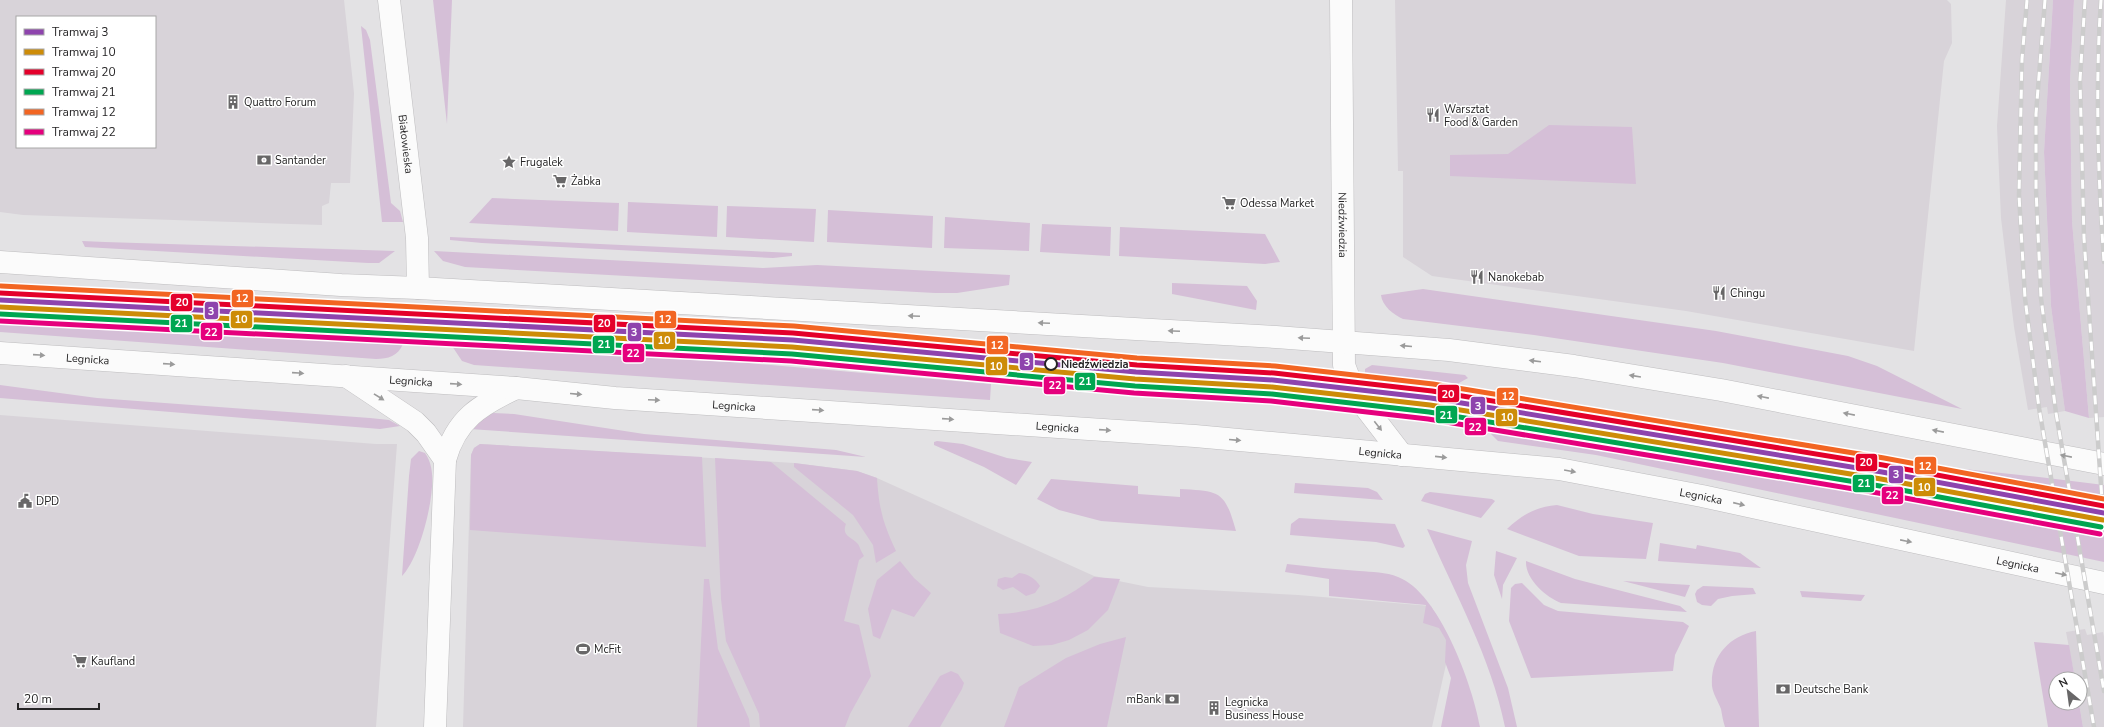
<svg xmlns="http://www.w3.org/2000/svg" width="2104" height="727" viewBox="0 0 2104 727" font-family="'Nunito Sans',sans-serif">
  <rect width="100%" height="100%" fill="#e3e2e4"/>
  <!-- built -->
  <path fill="#d8d3d9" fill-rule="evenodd" d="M0,0H344L354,93L350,183H331L329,203L322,206V225L23,215L0,212ZM17,17H155V147H17Z
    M1395,0H1947L1951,4L1952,43L1944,61L1914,351L1686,311L1432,276L1403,257V171H1398Z
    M2006,0H2053L2044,152L2051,306L2065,411L2048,414L2047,407L2028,410L2014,327L2001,218L1997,126Z
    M2074,0H2104V417L2089,418L2072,221L2070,83Z
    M0,415L376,444H397L376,727H0Z
    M480,444L794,463L857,471L877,478L1094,576L1148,587L1298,595L1431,606L1451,642L1432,727H463L471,455L474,448Z
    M2085,629L2087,635L2103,632L2104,637V727H2083L2079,703L2080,679H2075L2066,632Z"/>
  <!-- green -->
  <path fill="#d5bfd7" d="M433,0H452L447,124Z
    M2053,0H2074L2070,83L2072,221L2089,418L2065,411L2051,306L2044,152Z
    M361,26L366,30L370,40L391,203L400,211L403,222H382Z
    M1549,125L1632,127L1636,184L1450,176V155L1508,154Z
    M492,198L619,203L618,231L469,223Z
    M628,202L718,206L717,237L627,232Z
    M727,206L816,209L814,242L726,237Z
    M828,210L933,216L932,248L827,242Z
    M945,217L1030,223L1029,251L944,248Z
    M1042,224L1111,227L1110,256L1040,252Z
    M1120,227L1265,234L1280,262L1265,264L1119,256Z
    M450,237L751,251L792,253V256L773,258L482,243L450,240Z
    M82,241L105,242L395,251L379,263H368L85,247Z
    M434,251L763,268L817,265L1010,275L1009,285L957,293H935L465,267L443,261Z
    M1172,283L1247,286L1257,301L1256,310L1172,294Z
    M0,287L385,309L397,317L0,295Z
    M1423,289L1716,331L1848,356L1877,366L1962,409L1723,363L1534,335L1403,319C1394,315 1382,306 1381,295Z
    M474,314L993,342L992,356L832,340L462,320L465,316Z
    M0,324L403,344C398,356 388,359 376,359L0,332Z
    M452,346L748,363L991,384L990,400L474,365L462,361Z
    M1372,365L1465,375L1468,378L1441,393L1372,383L1365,375V369Z
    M0,385L97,398L370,418L389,420L400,426L380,429L0,398Z
    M1504,402L1805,452L2039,477L2104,485V562L1596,455L1498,441L1491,434L1489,428L1612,451L1917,501L2048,526L2042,492L1501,406Z
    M493,413L514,414L644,434L836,450L866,457L470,429L486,416Z
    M937,441L963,444L1007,458L1032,462L1016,485L984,467L934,445V442Z
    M480,444L702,457L706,547L470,530L471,455L474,448Z
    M419,451L425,453C428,457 430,462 431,467C437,492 420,558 402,576L409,476L411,459Z
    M715,458L771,462L846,524C841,536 852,537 858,544C860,547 861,552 864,556L859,560L844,621L859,625L871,676L850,714L845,727H760L759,714L726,641L721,599Z
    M794,463L857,471L877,478C879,509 883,523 896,551L876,563L873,545L853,515L794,467Z
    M1051,479L1138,486V494L1180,497V489C1220,491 1225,491 1236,531L1101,521L1059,510L1037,499Z
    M1295,483L1368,488L1377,492L1383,500L1294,493Z
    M1430,492L1492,499L1495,501L1481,518L1421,501L1425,494Z
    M1557,505L1593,514L1653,523L1646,559L1579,556L1507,529C1523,514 1536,507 1557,505Z
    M1299,518L1395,524L1405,546L1403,548L1376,542L1290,535L1291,524Z
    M1427,529L1472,541L1466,565L1468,583L1508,688L1517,727H1505C1491,657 1455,594 1427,529Z
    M1660,543L1696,549L1697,545L1740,553L1761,568L1658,561Z
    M1496,551L1517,558L1503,585L1502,599L1494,575Z
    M900,561L914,578L931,593L914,617L892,609L880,639L873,636L868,609L877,580Z
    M1526,561L1575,579L1680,606L1687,612L1561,603C1546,597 1525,579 1526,561Z
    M1287,564C1311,567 1335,569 1359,571C1372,572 1386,572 1398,577C1439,592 1473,686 1480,727H1441L1451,678L1445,662L1446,640L1439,628L1423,623L1426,605L1329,596V579L1285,572Z
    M1019,573C1028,574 1035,578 1040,586L1035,593L1026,596L1013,587L1003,590L997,586L998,579L1005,577L1012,578Z
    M1094,577L1120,579L1108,610L1088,630L1069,640L1052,645L1033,646L1000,633L998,614C1035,613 1066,600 1094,577Z
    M704,579H709L718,649L749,719L750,727H697Z
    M1623,581L1690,585L1685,597Z
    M1522,583L1544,605L1558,611L1683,622L1689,626L1675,655L1673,671L1531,678L1509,621L1511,588L1515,584Z
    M1703,586L1753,588L1756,594L1732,596L1718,599L1711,606L1702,605L1697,602L1695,594L1697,590Z
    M1800,591L1865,595L1861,601L1802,597Z
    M1756,631L1759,727H1725C1723,721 1722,715 1721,709C1718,701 1713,694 1712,686C1710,657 1729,636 1756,631Z
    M1126,637L1107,727H1004L1019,687L1066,658L1100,644Z
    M2034,642L2069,645L2075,679H2056V703H2079L2083,727H2048Z
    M951,671L958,674L964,683L962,689L940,727H908L940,676Z"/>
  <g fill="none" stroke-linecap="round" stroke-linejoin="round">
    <defs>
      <g id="minor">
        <path id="s1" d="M389,0L417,238L418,288"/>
        <path id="s2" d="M1341,0L1344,365L1355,394L1402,455"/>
        <path d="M346,376L415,422L426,433L445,460"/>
        <path d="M435,727L445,460C456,419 480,405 516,388"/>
      </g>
      <g id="secondary">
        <path d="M0,262L341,285L418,288L1276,337L1449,350L1574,366L1721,390L2104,464"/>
        <path id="s3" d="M0,353L516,388L615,398L1195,436L1559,469L1702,496L2104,583"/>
      </g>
    </defs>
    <!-- minor casing -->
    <use href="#minor" stroke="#bebdbf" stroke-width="23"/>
    <!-- secondary casing -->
    <use href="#secondary" stroke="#bebdbf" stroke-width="23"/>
    <!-- minor -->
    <use href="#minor" stroke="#fbfbfb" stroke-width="22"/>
    <!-- secondary -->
    <use href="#secondary" stroke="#fbfbfb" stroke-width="22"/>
    <defs>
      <path id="rail" d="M2027,0L2022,59L2019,195L2025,298L2039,408L2094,727
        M2045,0L2036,114V189L2041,298L2056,413L2104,691
        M2085,0L2080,80L2084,238L2104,529
        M2101,0C2095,87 2098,175 2104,262"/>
    </defs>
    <!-- rail casing -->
    <use href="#rail" stroke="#ccc" stroke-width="4.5"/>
    <!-- rail -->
    <use href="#rail" stroke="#fff" stroke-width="3" stroke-dasharray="9" stroke-linecap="butt"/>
    <defs>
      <path id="tram-1" d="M0,300L793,340L1136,372L1273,380L1431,398L1882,472L2104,513"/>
      <path id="tram-2" d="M0,307L792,347L1135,379L1272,387L1430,405L1881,479L2103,520"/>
      <path id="tram-3" d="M0,293L793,333L1137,365L1274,373L1432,391L1883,465L2104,506"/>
      <path id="tram-4" d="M0,314L792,354L1135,386L1272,394L1429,412L1880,486L2101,527"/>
      <path id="tram-5" d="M1,286L794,326L1137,358L1275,366L1433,384L1884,458L2104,499"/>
      <path id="tram-6" d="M0,321L791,361L1134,393L1271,401L1428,419L1878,493L2100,534"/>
    </defs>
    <!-- tram-1 casing -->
    <use href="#tram-1" stroke="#fff" stroke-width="8"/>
    <!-- tram-2 casing -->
    <use href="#tram-2" stroke="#fff" stroke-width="8"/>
    <!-- tram-3 casing -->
    <use href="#tram-3" stroke="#fff" stroke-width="8"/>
    <!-- tram-4 casing -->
    <use href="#tram-4" stroke="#fff" stroke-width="8"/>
    <!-- tram-5 casing -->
    <use href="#tram-5" stroke="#fff" stroke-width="8"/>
    <!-- tram-6 casing -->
    <use href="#tram-6" stroke="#fff" stroke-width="8"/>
    <!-- tram-1 -->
    <use href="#tram-1" stroke="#8e44ad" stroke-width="5"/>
    <!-- tram-2 -->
    <use href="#tram-2" stroke="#cd8c08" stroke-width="5"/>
    <!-- tram-3 -->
    <use href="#tram-3" stroke="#e4002b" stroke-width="5"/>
    <!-- tram-4 -->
    <use href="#tram-4" stroke="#00a651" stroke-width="5"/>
    <!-- tram-5 -->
    <use href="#tram-5" stroke="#f26522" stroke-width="5"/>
    <!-- tram-6 -->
    <use href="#tram-6" stroke="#e5007d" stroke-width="5"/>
  </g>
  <!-- one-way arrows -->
  <defs><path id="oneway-solid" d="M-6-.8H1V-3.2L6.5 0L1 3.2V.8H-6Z"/></defs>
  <g fill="#9b9b9b">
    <use href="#oneway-solid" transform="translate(914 316) rotate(-177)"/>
    <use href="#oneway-solid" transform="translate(1044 323) rotate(-177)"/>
    <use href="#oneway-solid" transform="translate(1174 331) rotate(-177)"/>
    <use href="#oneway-solid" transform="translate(1304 338) rotate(-177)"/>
    <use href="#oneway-solid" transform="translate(1406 346) rotate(-175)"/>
    <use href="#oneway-solid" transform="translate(39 355) rotate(4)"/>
    <use href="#oneway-solid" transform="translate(1535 361) rotate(-173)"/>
    <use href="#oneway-solid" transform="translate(169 364) rotate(4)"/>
    <use href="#oneway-solid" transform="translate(298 373) rotate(4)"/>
    <use href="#oneway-solid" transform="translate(1635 376) rotate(-171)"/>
    <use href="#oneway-solid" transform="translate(456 384) rotate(4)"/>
    <use href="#oneway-solid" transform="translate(576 394) rotate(5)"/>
    <use href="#oneway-solid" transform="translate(379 397) rotate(32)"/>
    <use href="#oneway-solid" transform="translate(1763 397) rotate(-169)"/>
    <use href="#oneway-solid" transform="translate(654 400) rotate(3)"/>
    <use href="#oneway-solid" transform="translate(818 410) rotate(4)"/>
    <use href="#oneway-solid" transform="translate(1849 414) rotate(-169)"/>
    <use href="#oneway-solid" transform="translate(948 419) rotate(4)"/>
    <use href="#oneway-solid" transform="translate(1378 426) rotate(52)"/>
    <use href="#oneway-solid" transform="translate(1105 430) rotate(4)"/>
    <use href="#oneway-solid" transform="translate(1938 431) rotate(-169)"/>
    <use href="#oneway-solid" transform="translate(1235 440) rotate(5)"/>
    <use href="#oneway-solid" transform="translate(2066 456) rotate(-169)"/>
    <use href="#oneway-solid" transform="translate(1441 457) rotate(6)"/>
    <use href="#oneway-solid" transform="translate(1570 471) rotate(10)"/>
    <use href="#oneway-solid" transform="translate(1739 504) rotate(13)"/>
    <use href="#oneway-solid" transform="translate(1906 541) rotate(11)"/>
    <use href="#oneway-solid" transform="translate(2061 574) rotate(12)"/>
  </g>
  <!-- icons -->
  <defs>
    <symbol id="building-bare" viewBox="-9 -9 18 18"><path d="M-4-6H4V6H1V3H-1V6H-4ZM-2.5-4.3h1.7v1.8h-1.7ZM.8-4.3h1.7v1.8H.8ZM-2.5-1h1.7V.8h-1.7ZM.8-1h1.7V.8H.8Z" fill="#686768" stroke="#fff" stroke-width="2.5" paint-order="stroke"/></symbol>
    <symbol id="restaurant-bare" viewBox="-9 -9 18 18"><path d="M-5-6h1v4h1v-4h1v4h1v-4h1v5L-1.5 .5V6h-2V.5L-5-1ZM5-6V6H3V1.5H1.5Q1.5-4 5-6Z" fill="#686768" stroke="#fff" stroke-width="2.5" paint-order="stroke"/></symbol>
    <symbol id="bank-bare" viewBox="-9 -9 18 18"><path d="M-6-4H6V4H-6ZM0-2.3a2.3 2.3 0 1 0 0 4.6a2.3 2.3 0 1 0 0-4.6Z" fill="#686768" stroke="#fff" stroke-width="2.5" paint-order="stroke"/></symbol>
    <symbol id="sight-bare" viewBox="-9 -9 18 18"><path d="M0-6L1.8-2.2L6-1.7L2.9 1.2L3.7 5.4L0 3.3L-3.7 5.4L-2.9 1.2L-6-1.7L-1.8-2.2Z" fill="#686768" stroke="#fff" stroke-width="2.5" paint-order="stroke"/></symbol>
    <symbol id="supermarket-bare" viewBox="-9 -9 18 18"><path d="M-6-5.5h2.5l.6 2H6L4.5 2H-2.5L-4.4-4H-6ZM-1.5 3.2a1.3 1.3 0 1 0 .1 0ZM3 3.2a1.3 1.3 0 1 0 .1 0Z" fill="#686768" stroke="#fff" stroke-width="2.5" paint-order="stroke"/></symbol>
    <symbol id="civic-bare" viewBox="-9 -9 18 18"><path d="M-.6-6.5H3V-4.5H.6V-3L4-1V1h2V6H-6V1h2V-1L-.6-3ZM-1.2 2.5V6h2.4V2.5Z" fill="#686768" stroke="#fff" stroke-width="2.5" paint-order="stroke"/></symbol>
    <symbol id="stadium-bare" viewBox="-9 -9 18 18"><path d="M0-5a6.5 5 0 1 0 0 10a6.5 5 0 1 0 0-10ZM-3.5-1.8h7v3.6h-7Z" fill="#686768" stroke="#fff" stroke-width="2.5" paint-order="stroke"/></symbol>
  </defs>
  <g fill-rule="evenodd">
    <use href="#building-bare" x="223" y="92" width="20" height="20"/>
    <use href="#restaurant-bare" x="1423" y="105" width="20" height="20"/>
    <use href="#bank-bare" x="254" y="150" width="20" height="20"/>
    <use href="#sight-bare" x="499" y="152" width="20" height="20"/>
    <use href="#supermarket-bare" x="550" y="171" width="20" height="20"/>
    <use href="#supermarket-bare" x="1219" y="193" width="20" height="20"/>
    <use href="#restaurant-bare" x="1467" y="267" width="20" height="20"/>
    <use href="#restaurant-bare" x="1709" y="283" width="20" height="20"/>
    <use href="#civic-bare" x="15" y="491" width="20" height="20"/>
    <use href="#stadium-bare" x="573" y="639" width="20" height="20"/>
    <use href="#supermarket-bare" x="70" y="651" width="20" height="20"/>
    <use href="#bank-bare" x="1773" y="679" width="20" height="20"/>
    <use href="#bank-bare" x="1162" y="689" width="20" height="20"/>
    <use href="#building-bare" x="1204" y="698" width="20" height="20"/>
  </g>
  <!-- markers -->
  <circle fill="#fff" stroke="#262526" stroke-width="2" cx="1051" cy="364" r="6"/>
  <g text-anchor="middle" stroke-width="3" stroke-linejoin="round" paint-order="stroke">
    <!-- poi labels -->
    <g font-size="11" fill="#262526" stroke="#fff" text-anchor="start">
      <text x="244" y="106">Quattro Forum</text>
      <text x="1444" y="113">Warsztat<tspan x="1444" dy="13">Food &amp; Garden</tspan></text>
      <text x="275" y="164">Santander</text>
      <text x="520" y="166">Frugalek</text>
      <text x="571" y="185">Żabka</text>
      <text x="1240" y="207">Odessa Market</text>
      <text x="1488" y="281">Nanokebab</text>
      <text x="1730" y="297">Chingu</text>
      <text x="36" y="505">DPD</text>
      <text x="594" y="653">McFit</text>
      <text x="91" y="665">Kaufland</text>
      <text x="1794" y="693">Deutsche Bank</text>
      <text x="1161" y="703" text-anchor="end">mBank</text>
      <text x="1225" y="706">Legnicka<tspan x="1225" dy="13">Business House</tspan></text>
    </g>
    <!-- street labels -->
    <g font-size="11" fill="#262526" stroke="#fff">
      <text dy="4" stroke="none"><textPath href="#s1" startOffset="145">Białowieska</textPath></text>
      <text dy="4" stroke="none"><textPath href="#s2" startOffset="225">Niedźwiedzia</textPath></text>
      <text dy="4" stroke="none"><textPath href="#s3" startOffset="88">Legnicka</textPath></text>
      <text dy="4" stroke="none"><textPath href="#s3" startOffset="412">Legnicka</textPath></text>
      <text dy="4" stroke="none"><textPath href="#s3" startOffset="736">Legnicka</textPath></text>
      <text dy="4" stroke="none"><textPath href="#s3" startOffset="1060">Legnicka</textPath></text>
      <text dy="4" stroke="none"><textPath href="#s3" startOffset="1384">Legnicka</textPath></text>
      <text dy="4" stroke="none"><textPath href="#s3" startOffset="1708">Legnicka</textPath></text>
      <text dy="4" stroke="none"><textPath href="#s3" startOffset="2032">Legnicka</textPath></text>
    </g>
    <!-- stop labels -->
    <g font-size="11" font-weight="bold" fill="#262526" stroke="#fff" text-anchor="start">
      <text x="1061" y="368">Niedźwiedzia</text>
    </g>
  </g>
  <g stroke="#fff" stroke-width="1.5">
    <rect x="231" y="289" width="23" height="19" rx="4" fill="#f26522"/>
    <rect x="170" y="293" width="23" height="19" rx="4" fill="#e4002b"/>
    <rect x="204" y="301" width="15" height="19" rx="4" fill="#8e44ad"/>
    <rect x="230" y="310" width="23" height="19" rx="4" fill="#cd8c08"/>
    <rect x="654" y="310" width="23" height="19" rx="4" fill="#f26522"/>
    <rect x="170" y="314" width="23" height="19" rx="4" fill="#00a651"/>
    <rect x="593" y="314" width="23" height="19" rx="4" fill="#e4002b"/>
    <rect x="200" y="322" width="23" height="19" rx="4" fill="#e5007d"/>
    <rect x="627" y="322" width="15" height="20" rx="4" fill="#8e44ad"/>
    <rect x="653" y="331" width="23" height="19" rx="4" fill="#cd8c08"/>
    <rect x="592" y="335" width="23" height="19" rx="4" fill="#00a651"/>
    <rect x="986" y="335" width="23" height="20" rx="4" fill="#f26522"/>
    <rect x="622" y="343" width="23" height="20" rx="4" fill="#e5007d"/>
    <rect x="1019" y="352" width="15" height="19" rx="4" fill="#8e44ad"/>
    <rect x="985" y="356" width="23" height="20" rx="4" fill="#cd8c08"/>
    <rect x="1074" y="372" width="22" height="19" rx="4" fill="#00a651"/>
    <rect x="1043" y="376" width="23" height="19" rx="4" fill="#e5007d"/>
    <rect x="1437" y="384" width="23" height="19" rx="4" fill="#e4002b"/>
    <rect x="1496" y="387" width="23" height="19" rx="4" fill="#f26522"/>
    <rect x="1470" y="396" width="16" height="19" rx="4" fill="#8e44ad"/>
    <rect x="1435" y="405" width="23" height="19" rx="4" fill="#00a651"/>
    <rect x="1495" y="408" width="23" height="19" rx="4" fill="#cd8c08"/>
    <rect x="1464" y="417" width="23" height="19" rx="4" fill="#e5007d"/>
    <rect x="1855" y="453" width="23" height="19" rx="4" fill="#e4002b"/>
    <rect x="1914" y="456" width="23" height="19" rx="4" fill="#f26522"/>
    <rect x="1888" y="465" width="16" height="19" rx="4" fill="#8e44ad"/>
    <rect x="1852" y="474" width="23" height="19" rx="4" fill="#00a651"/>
    <rect x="1913" y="477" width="23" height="20" rx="4" fill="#cd8c08"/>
    <rect x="1881" y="486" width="23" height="19" rx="4" fill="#e5007d"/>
  </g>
  <g font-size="11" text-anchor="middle" font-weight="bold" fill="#fff">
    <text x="242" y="302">12</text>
    <text x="182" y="306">20</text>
    <text x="211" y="315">3</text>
    <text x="241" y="323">10</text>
    <text x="665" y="323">12</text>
    <text x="181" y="327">21</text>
    <text x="604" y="327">20</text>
    <text x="211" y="336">22</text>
    <text x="634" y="336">3</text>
    <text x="664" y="344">10</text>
    <text x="604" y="348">21</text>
    <text x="997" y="349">12</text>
    <text x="633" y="357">22</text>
    <text x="1027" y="366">3</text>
    <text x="996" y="370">10</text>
    <text x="1085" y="385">21</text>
    <text x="1055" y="389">22</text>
    <text x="1448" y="398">20</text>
    <text x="1508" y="400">12</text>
    <text x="1478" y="410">3</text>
    <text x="1446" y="419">21</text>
    <text x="1507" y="421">10</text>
    <text x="1475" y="431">22</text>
    <text x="1866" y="466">20</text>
    <text x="1925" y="470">12</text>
    <text x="1896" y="478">3</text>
    <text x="1864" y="487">21</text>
    <text x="1924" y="491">10</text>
    <text x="1892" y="499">22</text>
  </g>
  <!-- legend -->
  <rect x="16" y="16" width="140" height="132" fill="#ffffff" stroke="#a8a8a8"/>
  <rect x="24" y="29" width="20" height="6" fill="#8e44ad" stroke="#a8a8a8"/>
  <text x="52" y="36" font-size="12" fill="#262526">Tramwaj 3</text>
  <rect x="24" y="49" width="20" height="6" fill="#cd8c08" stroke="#a8a8a8"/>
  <text x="52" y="56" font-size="12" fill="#262526">Tramwaj 10</text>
  <rect x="24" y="69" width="20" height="6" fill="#e4002b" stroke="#a8a8a8"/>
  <text x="52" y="76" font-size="12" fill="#262526">Tramwaj 20</text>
  <rect x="24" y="89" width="20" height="6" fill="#00a651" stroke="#a8a8a8"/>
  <text x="52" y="96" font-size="12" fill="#262526">Tramwaj 21</text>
  <rect x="24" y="109" width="20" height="6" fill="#f26522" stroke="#a8a8a8"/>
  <text x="52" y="116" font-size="12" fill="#262526">Tramwaj 12</text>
  <rect x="24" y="129" width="20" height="6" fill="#e5007d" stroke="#a8a8a8"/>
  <text x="52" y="136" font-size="12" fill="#262526">Tramwaj 22</text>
  <!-- north arrow -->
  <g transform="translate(2068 691) rotate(331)"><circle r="19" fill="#ffffff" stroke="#a8a8a8"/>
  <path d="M0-3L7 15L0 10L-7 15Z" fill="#686768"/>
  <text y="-6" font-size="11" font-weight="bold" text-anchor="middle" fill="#262526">N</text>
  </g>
  <!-- scale -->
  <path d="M18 703v6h81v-6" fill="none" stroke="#262526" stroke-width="2"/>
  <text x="24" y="703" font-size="12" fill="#262526" stroke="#ffffff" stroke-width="3" paint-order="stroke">20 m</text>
</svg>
